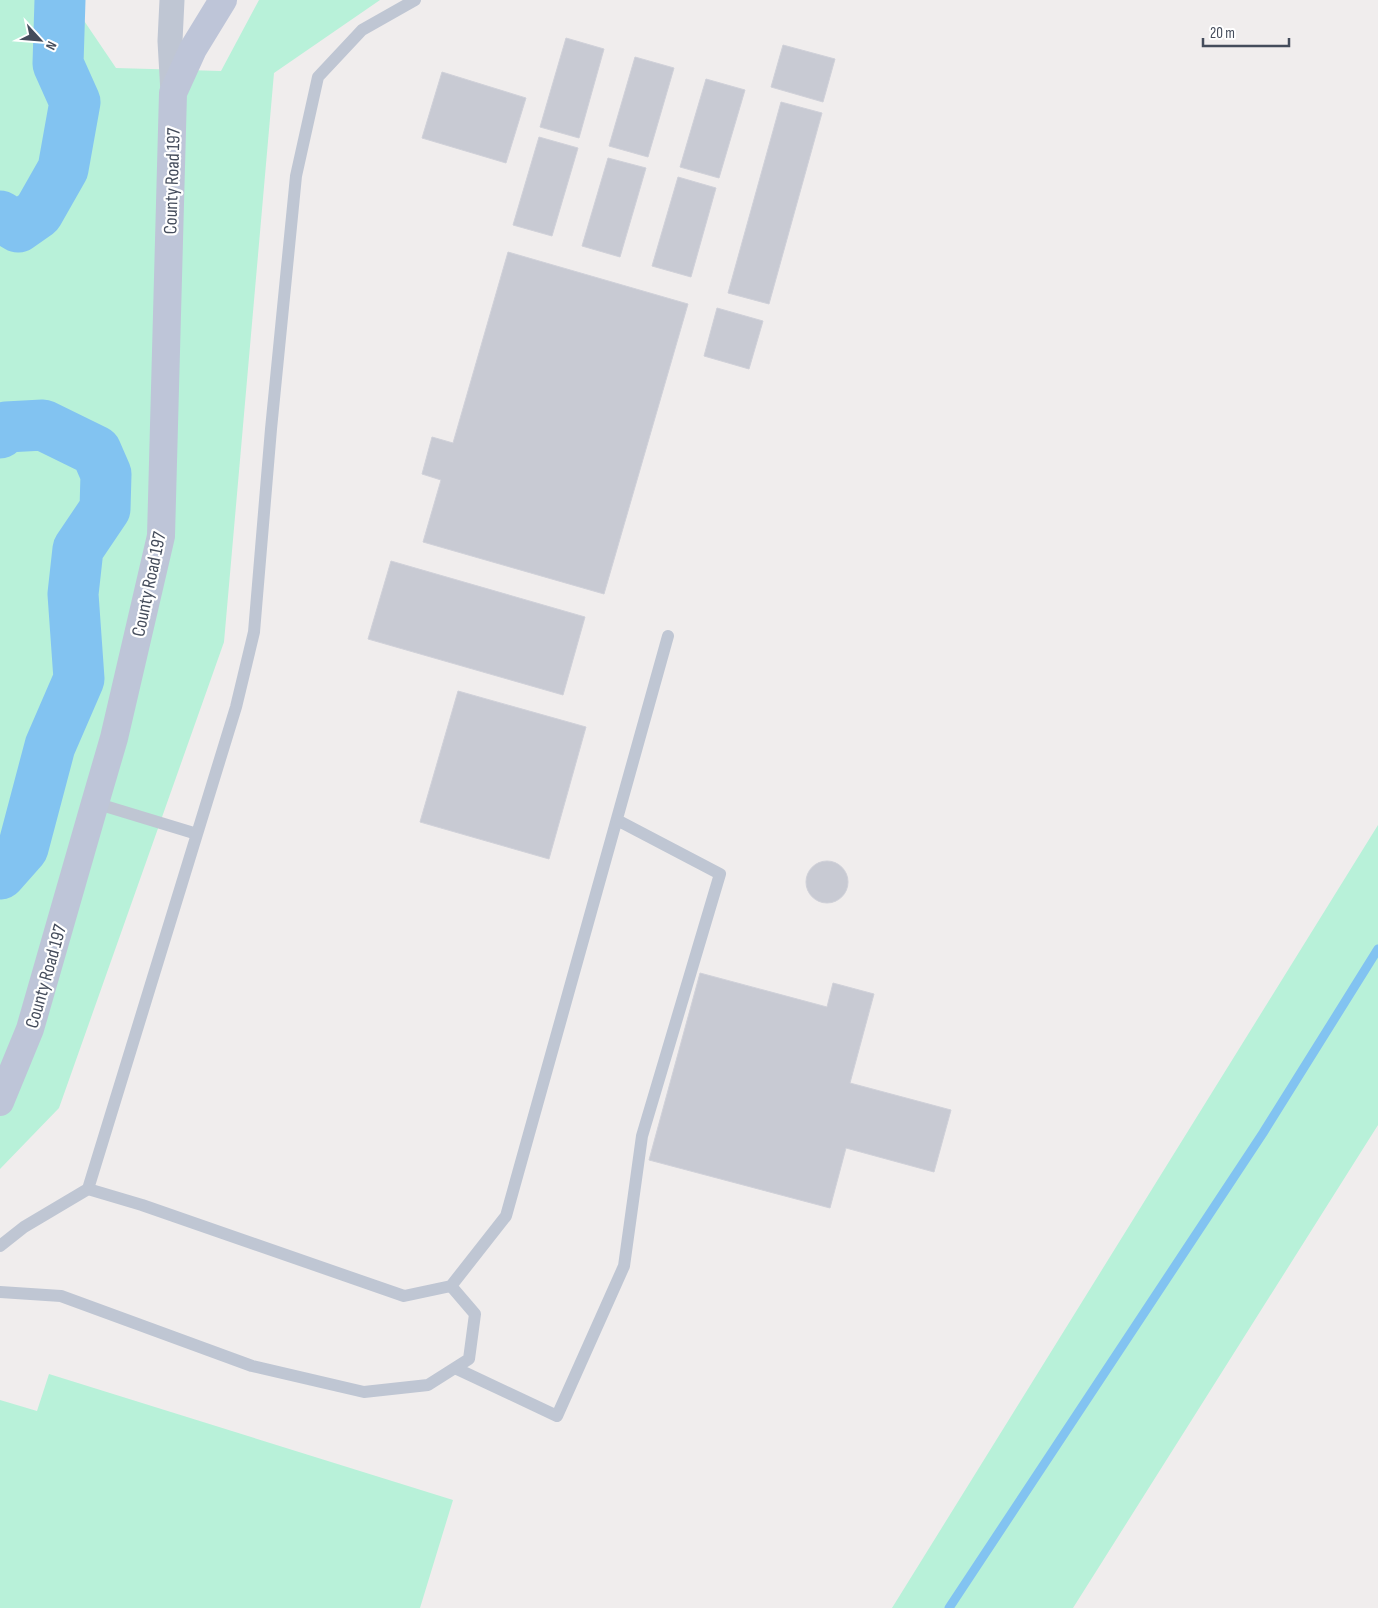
<svg xmlns="http://www.w3.org/2000/svg" width="1378" height="1608" viewBox="0 0 1378 1608" font-family="'Sofia Sans Condensed',sans-serif">
  <rect width="100%" height="100%" fill="#f0eded"/>
  <!-- green -->
  <path fill="#b8f1d9" d="M0,0H70L116,68L221,71L259,0H380L274,73L224,642L59,1108L0,1169Z
    M1378,825V1125L1073,1608H892Z
    M49,1374L453,1500L420,1608H0V1400L37,1411Z"/>
  <g fill="none" stroke-linecap="round" stroke-linejoin="round">
    <!-- stream -->
    <path stroke="#82c3f1" stroke-width="9" d="M949,1608L1263,1133L1378,949"/>
    <!-- river -->
    <path stroke="#82c3f1" stroke-width="51" d="M0,216L18,227L38,213L63,169L75,102L58,64L60,0
      M0,433L6,427L43,425L96,451L106,474L105,509L78,549L73,594L79,679L50,746L23,848L0,874"/>
  </g>
  <!-- building -->
  <path fill="#c8cad3" stroke="#d0d1d9" d="M566,38L604,49L579,138L540,127Z
    M783,45L835,59L823,102L771,87Z
    M635,57L674,68L648,157L609,146Z
    M442,72L526,98L506,163L422,138Z
    M706,79L745,90L719,178L680,167Z
    M781,102L822,113L769,304L728,293Z
    M539,137L578,148L552,236L513,225Z
    M608,158L646,168L620,257L582,246Z
    M678,177L716,188L691,277L652,266Z
    M508,252L688,304L604,594L423,542L441,480L422,474L432,437L453,443Z
    M717,308L763,321L749,369L704,356Z
    M391,561L585,617L563,695L368,639Z
    M458,691L586,727L549,859L420,822Z
    M806 882a21 21 0 1 1 42 0a21 21 0 1 1-42 0Z
    M700,973L827,1007L833,983L874,994L850,1083L951,1110L934,1172L846,1148L830,1208L649,1160Z"/>
  <g fill="none" stroke-linecap="round" stroke-linejoin="round">
    <!-- lane -->
    <path stroke="#bfc6d3" stroke-width="12" d="M95,803L197,834
      M88,1189L236,707L254,632L271,429L296,176L318,77L362,30L415,0
      M0,1246L24,1227L88,1189L142,1205L404,1296L451,1286L506,1216L668,636
      M0,1292L61,1296L252,1366L364,1392L428,1385L469,1359L475,1314L451,1286
      M455,1368L557,1416L624,1266L642,1136L720,874L617,820"/>
    <!-- street -->
    <path stroke="#bfc6d3" stroke-width="25" d="M172,0L170,41L173,93"/>
    <!-- secondary -->
    <path stroke="#bec5d8" stroke-width="28" d="M0,1102L30,1029L95,803L114,738L161,536L173,93L193,49L223,0"/>
  </g>
  <g text-anchor="middle" stroke-width="4.5" stroke-linejoin="round" paint-order="stroke">
    <!-- street labels -->
    <g font-size="19" fill="#444c5b" stroke="#fff">
      <text transform="translate(171 181) rotate(-88)" y="7">County Road 197</text>
      <text transform="translate(148 584) rotate(-78)" y="7">County Road 197</text>
      <text transform="translate(45 976) rotate(-74)" y="7">County Road 197</text>
    </g>
  </g>
  <!-- north arrow -->
  <g transform="translate(40 40) rotate(116)" stroke="#ffffff" stroke-width="4" paint-order="stroke">
  <path d="M0-4L9 19L0 12L-9 19Z" fill="#444c5b"/>
  <text y="-8" font-size="14" font-weight="bold" text-anchor="middle" fill="#444c5b">N</text>
  </g>
  <!-- scale -->
  <path d="M1203 38v8h86v-8" fill="none" stroke="#444c5b" stroke-width="2.5"/>
  <text x="1210" y="38" font-size="15" fill="#444c5b" stroke="#ffffff" stroke-width="4" paint-order="stroke">20 m</text>
</svg>
